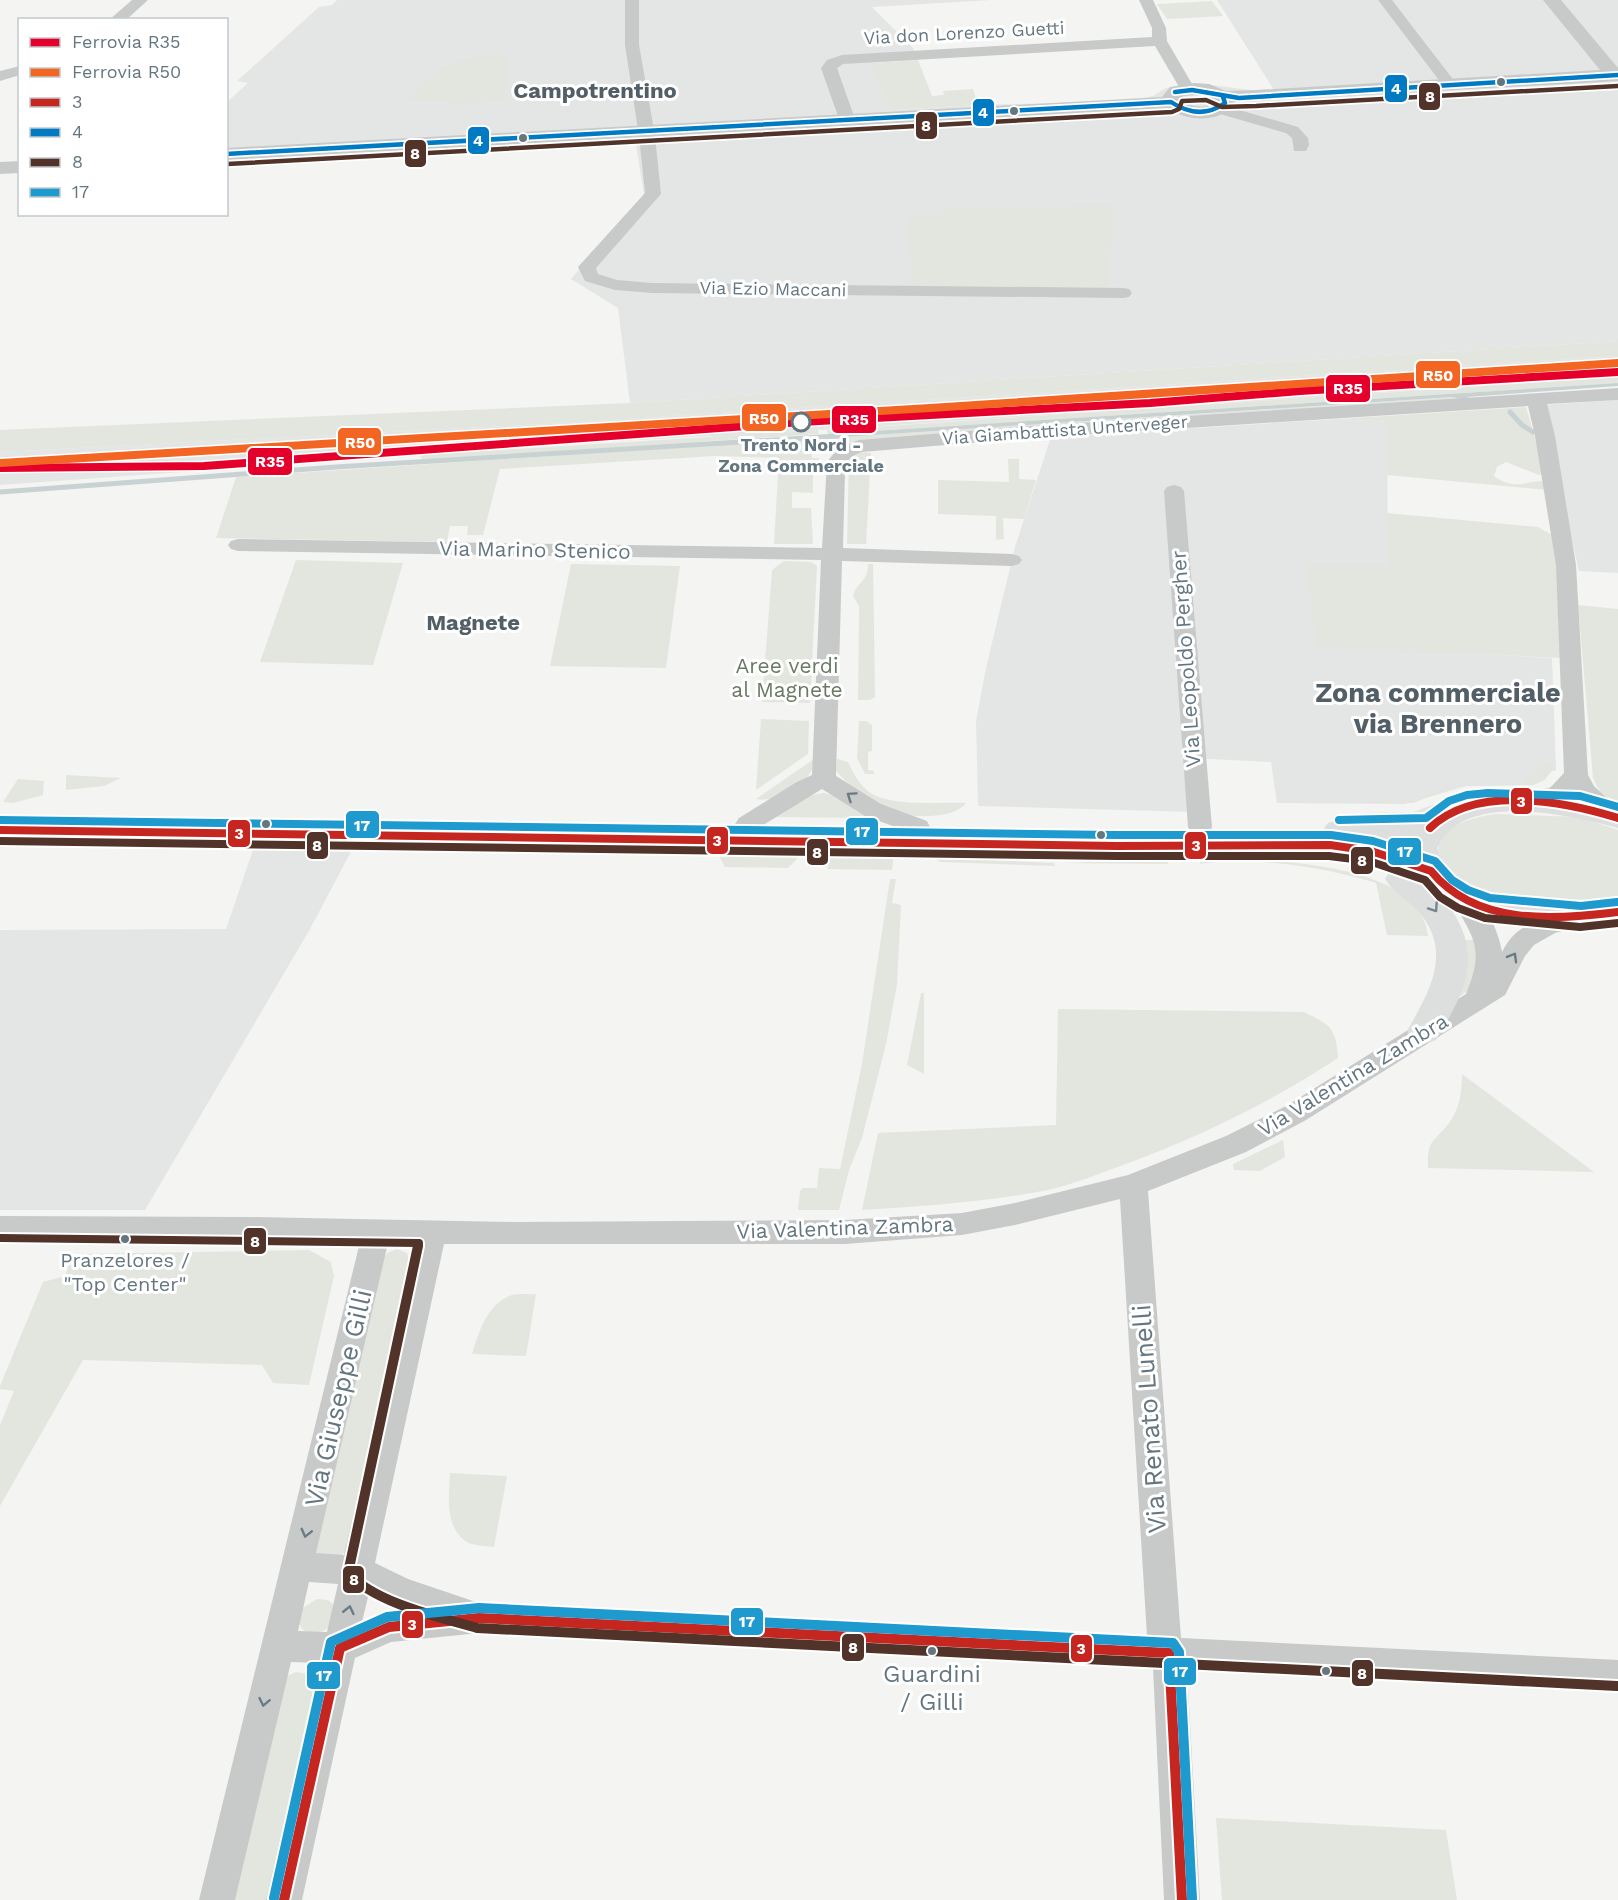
<svg xmlns="http://www.w3.org/2000/svg" width="1618" height="1900" viewBox="0 0 1618 1900" font-family="'Work Sans',sans-serif">
  <rect width="100%" height="100%" fill="#f4f4f2"/>
  <!-- built -->
  <path fill="#e4e5e5" d="M337,0H991L872,7L913,48L918,60L870,63L891,110L978,105L1129,101L1153,96L1166,88L1204,84L1250,90H1274L1217,0H1618V341L630,403L618,308L571,279L644,195L635,138L227,161L226,103L248,83L237,81L319,7L332,5Z
    M1618,356V377L714,437L709,436L619,441L0,485V452L546,424Z
    M1618,400V573L1579,571L1541,405Z
    M1339,419L1387,422L1388,566L1316,645L1552,658L1556,770L1551,772L1544,780L1533,785L1466,786L1405,804L1277,803L1271,762L1190,758L1193,812L978,806L976,721L986,668L1015,547L1051,437Z
    M255,844L354,846L310,929L145,1210H0V930L226,929Z"/>
  <!-- green -->
  <path fill="#e3e6df" d="M1212,1L1223,16L1167,19L1157,4Z
    M507,56L506,101L449,104V99L408,101C418,85 451,61 469,58C481,56 495,57 507,56Z
    M918,60L932,96L944,95L943,91L973,89L978,105L891,110L869,63Z
    M1113,206L1108,291L911,287L909,214L945,215V207Z
    M1618,341V356L546,424L0,452V430L630,403Z
    M1618,366V369L1378,384L1385,380Z
    M1618,377V383L828,434L827,430Z
    M1316,385L1326,387L1083,403L1078,401Z
    M1454,397L1464,400L855,442L829,443L828,438Z
    M1526,407L1545,473L1539,475L1506,462L1497,467L1494,476C1519,494 1530,476 1547,483L1548,490L1387,475L1386,422L1339,419Z
    M818,430L819,434L423,460L419,455Z
    M820,438V448H811L812,458H819V463L813,465V493L792,492V508H811L813,544H774L779,458L714,456L500,469L483,535H467L468,526H450L447,542L216,538L236,477Z
    M860,452L871,453L866,544H847L849,461Z
    M1008,459H1019V479L1036,480L1024,519L1003,518L1004,539L996,540V516L938,514V480L1009,482Z
    M1387,513L1538,527L1554,536L1559,574L1561,658L1316,646L1307,566H1388Z
    M296,560L403,563L373,665L260,662Z
    M784,561L811,562L817,566L810,703L762,702L772,570Z
    M571,564L680,566L666,668L550,666Z
    M868,564H873L875,697L870,700H858L859,613V606L853,596C857,581 868,583 868,564Z
    M1578,605L1618,609V806C1606,797 1597,791 1593,777Z
    M761,719L809,721L808,754L756,790Z
    M859,721H866L872,725V751L868,752V770L874,771V774H865L857,758Z
    M814,759C815,783 776,803 756,799Z
    M837,759L848,762C853,773 859,784 869,792C889,807 941,802 966,803C954,820 908,818 889,811C873,806 847,784 836,771Z
    M1541,763L1552,765L1551,772L1544,780L1533,785L1466,786L1447,790L1413,803H1371L1391,799L1395,802L1410,797L1415,800L1446,789L1465,785L1526,784L1524,778L1537,774Z
    M66,775L121,778L104,786L66,790Z
    M18,779L44,781L43,795L13,803L3,802Z
    M1553,786L1544,794L1444,806L1415,819L1376,822L1365,813L1413,812L1455,797L1475,794H1527Z
    M823,793L833,795L870,818L774,817L811,795Z
    M1496,814L1579,817L1618,830V905L1598,908L1512,906C1496,903 1468,893 1456,883C1450,879 1447,869 1443,863C1423,830 1471,817 1496,814Z
    M716,851L804,852L788,868L725,867Z
    M833,852L894,854L892,870L827,869Z
    M932,855L947,858L1054,863L1055,866L941,862L929,857Z
    M1198,858C1254,860 1421,857 1428,936L1387,935L1376,883C1329,868 1249,855 1200,864Z
    M1172,859L1167,864L1062,863Z
    M890,879H896L892,903L901,905L897,984L886,1044L862,1138L849,1170L839,1210H798L800,1191L803,1188H817L819,1168L840,1169L862,1064Z
    M1461,940H1480L1483,956L1469,990L1453,1001Z
    M921,993H924V1074L907,1065Z
    M1058,1009L1304,1012C1330,1025 1336,1027 1338,1058C1271,1102 1201,1136 1126,1164C1101,1173 1074,1184 1048,1190C987,1202 924,1206 862,1210L878,1133L1056,1125Z
    M1462,1074L1594,1172L1428,1168C1427,1138 1434,1143 1449,1123C1460,1109 1462,1091 1462,1074Z
    M1283,1140L1285,1157L1260,1171L1234,1170L1233,1164Z
    M397,1249L407,1253L410,1261L346,1550L340,1558L326,1561L313,1551L381,1259L389,1252Z
    M309,1250L331,1262L334,1276L309,1385L273,1383L262,1365L83,1360L0,1506V1425L14,1391L0,1389V1386L43,1282L65,1276L73,1254Z
    M536,1294L526,1356L472,1354C479,1332 487,1303 512,1295C518,1293 529,1295 536,1294Z
    M450,1473L507,1476L494,1547C486,1546 474,1546 467,1542C444,1527 449,1497 450,1473Z
    M317,1599L328,1600L334,1605L332,1626C313,1639 293,1635 301,1609Z
    M296,1672L309,1674L317,1680L270,1900H229L287,1676Z
    M1216,1818L1446,1830L1457,1900H1222Z"/>
  <!-- water -->
  <path fill="#c8d2d2" d="M1618,383V386L1467,397L1478,400H1464L1453,397L828,438V434Z"/>
  <g fill="none" stroke-linecap="round" stroke-linejoin="round">
    <!-- stream -->
    <path stroke="#c8d2d2" stroke-width="5" d="M1510,412L1522,425L1533,432
      M0,492L336,467L837,436"/>
    <!-- minor -->
    <path fill="#c8caca" fill-rule="evenodd" d="M132,0H148L126,20H109Z
      M625,0H639V45L654,130L652,133L655,136L661,194L596,268L598,274L617,280L652,283L1123,288L1129,289L1132,293L1129,297L1123,298L652,293L615,290L585,281L578,267L645,193L639,136L641,133L638,130L625,45Z
      M1139,0H1153L1166,28L1167,41L1195,89L1192,92H1182L1155,46L843,64L837,68L855,119L847,124L839,119L821,68L827,60L842,55L1152,37V28Z
      M1378,0H1392L1455,82L1458,85L1455,88H1445Z
      M20,66V75L0,81V71Z
      M1219,104L1298,127L1308,138L1309,145L1306,151H1294L1292,138L1286,133L1213,112L1211,109Z
      M1618,388V400L1547,404L1555,436L1576,565L1588,775L1594,786L1618,808V821C1601,826 1582,805 1573,791C1562,803 1542,814 1526,810L1522,804L1526,798L1548,790L1564,773L1556,565L1535,436L1528,406L1017,439L862,452C851,456 846,460 845,472L843,548L1012,554L1019,556L1022,560L1019,564L1012,566L842,561L836,776L881,804L927,821L930,827L927,833L918,835L865,816L822,789L755,830L747,832L739,830L735,824L739,818L795,783L812,775L821,560L238,551L231,549L228,545L231,541L238,539L822,548L827,462L838,448L859,440L1017,427Z
      M1174,485L1181,487L1184,491L1212,827L1209,833L1200,835L1191,833L1188,827L1164,491L1167,487Z
      M1463,890C1484,896 1499,932 1502,952C1505,946 1510,938 1516,933C1531,920 1569,906 1588,912L1592,918L1588,924L1555,933L1534,945L1525,956L1505,995L1306,1120L1246,1152L1148,1191L1181,1638L1618,1660V1692L1187,1670L1200,1900H1164L1153,1668L479,1633L391,1642L355,1658L302,1900H266L320,1663L291,1662L235,1900H199L360,1242L0,1238V1216L248,1217L516,1222L845,1220L962,1213L1015,1203L1128,1175L1226,1136L1286,1106L1466,994C1485,948 1474,938 1451,899L1454,893ZM1120,1199L1147,1636L479,1603L408,1579L375,1563L444,1244H845L962,1235L1015,1225ZM388,1243H415L344,1555L316,1553ZM309,1582L338,1584L327,1632L298,1631ZM369,1593L408,1610L389,1611L362,1622Z"/>
    <!-- tertiary -->
    <path fill="#c8caca" fill-rule="evenodd" d="M1543,0H1561L1618,68V81L1234,102C1222,125 1185,121 1167,108L226,160V148L1162,97L1170,87L1194,83L1209,84L1226,91L1256,90L1600,70ZM1194,95H1205L1215,102C1204,110 1192,107 1181,100L1183,96Z
      M20,161V173L0,174V162Z"/>
    <!-- secondary -->
    <path fill="#dddede" fill-rule="evenodd" d="M1508,792L1571,796L1618,807V828C1569,815 1464,790 1437,848C1440,855 1442,863 1447,869C1486,916 1564,908 1618,901V923C1560,931 1500,931 1447,903C1485,956 1466,990 1436,1040L1424,1044L1412,1040L1407,1031C1429,992 1454,952 1418,911C1408,900 1393,892 1385,879L1390,871L1394,870L1368,861L1330,856L1117,857L0,840V820L1117,835L1326,834L1323,830L1328,823L1339,820L1423,818L1440,807L1466,798ZM1410,839L1405,848L1407,852L1367,840Z"/>
    <defs>
      <path id="bus-1-far1" d="M1430,828C1476,784 1563,801 1618,818
        M0,830L1117,846L1330,845L1371,851L1431,871
        M1431,871C1476,926 1554,920 1618,912"/>
      <path id="bus-1" d="M284,1900L340,1648L389,1627L479,1618L1169,1653L1182,1900"/>
      <path id="bus-2" d="M1175,92L1192,90L1239,98L1618,75
        M226,154L1171,102C1189,114 1207,116 1225,103L1223,97"/>
      <path id="bus-3-far2" d="M227,164L1172,112L1179,109L1182,101L1206,100L1222,107L1256,106L1618,86"/>
      <path id="bus-3-far1" d="M0,841L1117,856H1329L1369,861L1425,880L1440,897L1458,908L1485,918L1580,927L1618,923
        M0,1238L419,1243L418,1248"/>
      <path id="bus-3" d="M418,1246L348,1573C375,1603 439,1617 477,1628L1617,1686"/>
      <path id="bus-4-far1" d="M0,820L1117,835H1331L1373,841L1435,861L1452,880L1468,890L1490,898L1581,906L1617,902
        M1339,820L1426,818L1449,801L1467,795L1488,793L1580,796L1618,807"/>
      <path id="bus-4" d="M274,1898L331,1642L387,1617L479,1608L1173,1643L1179,1652L1192,1899"/>
    </defs>
    <!-- bus-1-far1 casing -->
    <use href="#bus-1-far1" stroke="#fff" stroke-width="12"/>
    <!-- bus-1 casing -->
    <use href="#bus-1" stroke="#fff" stroke-width="14"/>
    <!-- bus-2 casing -->
    <use href="#bus-2" stroke="#fff" stroke-width="8"/>
    <!-- bus-3-far2 casing -->
    <use href="#bus-3-far2" stroke="#fff" stroke-width="8"/>
    <!-- bus-3-far1 casing -->
    <use href="#bus-3-far1" stroke="#fff" stroke-width="12"/>
    <!-- bus-3 casing -->
    <use href="#bus-3" stroke="#fff" stroke-width="14"/>
    <!-- bus-4-far1 casing -->
    <use href="#bus-4-far1" stroke="#fff" stroke-width="12"/>
    <!-- bus-4 casing -->
    <use href="#bus-4" stroke="#fff" stroke-width="14"/>
    <!-- bus-1-far1 -->
    <use href="#bus-1-far1" stroke="#c52720" stroke-width="8"/>
    <!-- bus-1 -->
    <use href="#bus-1" stroke="#c52720" stroke-width="10"/>
    <!-- bus-2 -->
    <use href="#bus-2" stroke="#007bc3" stroke-width="4.5"/>
    <!-- bus-3-far2 -->
    <use href="#bus-3-far2" stroke="#52332a" stroke-width="4.5"/>
    <!-- bus-3-far1 -->
    <use href="#bus-3-far1" stroke="#52332a" stroke-width="8"/>
    <!-- bus-3 -->
    <use href="#bus-3" stroke="#52332a" stroke-width="10"/>
    <!-- bus-4-far1 -->
    <use href="#bus-4-far1" stroke="#1f9acf" stroke-width="8"/>
    <!-- bus-4 -->
    <use href="#bus-4" stroke="#1f9acf" stroke-width="10"/>
    <defs>
      <path id="rail-1" d="M0,468L204,466L801,422L1150,403L1300,391L1618,372"/>
      <path id="rail-2" d="M0,463L930,408L1618,363"/>
    </defs>
    <!-- rail-1 casing -->
    <use href="#rail-1" stroke="#fff" stroke-width="11"/>
    <!-- rail-2 casing -->
    <use href="#rail-2" stroke="#fff" stroke-width="11"/>
    <!-- rail-1 -->
    <use href="#rail-1" stroke="#e4002b" stroke-width="8"/>
    <!-- rail-2 -->
    <use href="#rail-2" stroke="#f26522" stroke-width="8"/>
  </g>
  <!-- one-way arrows -->
  <defs><path id="oneway-chevron" d="M-2-3.5L2.5 0L-2 3.5" fill="none" stroke-width="1.6" stroke-linecap="round" stroke-linejoin="round" transform="scale(1.5)"/></defs>
  <g stroke="#697b85">
    <use href="#oneway-chevron" transform="translate(851 796) rotate(-146)"/>
    <use href="#oneway-chevron" transform="translate(1513 957) rotate(-60)"/>
    <use href="#oneway-chevron" transform="translate(306 1533) rotate(104)"/>
    <use href="#oneway-chevron" transform="translate(349 1610) rotate(-77)"/>
    <use href="#oneway-chevron" transform="translate(264 1702) rotate(102)"/>
  </g>
  <use stroke="#76868f" href="#oneway-chevron" transform="translate(1434 908) rotate(56)"/>
  <!-- markers -->
  <g fill="#647781" stroke="#fff" stroke-width="2">
    <circle cx="1501" cy="82" r="5"/>
    <circle cx="1014" cy="111" r="5"/>
    <circle cx="523" cy="138" r="5"/>
    <circle cx="266" cy="824" r="5"/>
    <circle cx="1101" cy="835" r="5"/>
    <circle cx="125" cy="1239" r="5"/>
    <circle cx="932" cy="1651" r="5"/>
    <circle cx="1326" cy="1671" r="5"/>
  </g>
  <circle fill="#fff" stroke="#647781" stroke-width="3" cx="801" cy="422" r="9"/>
  <g text-anchor="middle" stroke-width="6" stroke-linejoin="round" paint-order="stroke">
    <!-- far-street labels -->
    <g font-size="18" fill="#647781" stroke="#fff">
      <text transform="translate(964 33) rotate(-3)" y="6">Via don Lorenzo Guetti</text>
      <text transform="translate(773 289) rotate(1)" y="6">Via Ezio Maccani</text>
      <text transform="translate(1065 430) rotate(-4)" y="6">Via Giambattista Unterveger</text>
    </g>
    <!-- far-stop labels -->
    <g font-size="18" font-weight="bold" fill="#647781" stroke="#fff">
      <text x="801" y="451">Trento Nord -<tspan x="801" dy="21">Zona Commerciale</tspan></text>
    </g>
    <!-- bus labels -->
    <g font-size="20" fill="#647781" stroke="#fff">
      <text x="125" y="1267">Pranzelores /<tspan x="125" dy="24">"Top Center"</tspan></text>
    </g>
    <!-- street labels -->
    <g font-size="21" fill="#647781" stroke="#fff">
      <text transform="translate(535 550) rotate(1)" y="7">Via Marino Stenico</text>
      <text transform="translate(1186 659) rotate(-94)" y="7">Via Leopoldo Pergher</text>
      <text transform="translate(1353 1075) rotate(-31)" y="7">Via Valentina Zambra</text>
      <text transform="translate(845 1228) rotate(-2)" y="7">Via Valentina Zambra</text>
    </g>
    <!-- park labels -->
    <g font-size="21" fill="#697963" stroke="#fff">
      <text x="787" y="673">Aree verdi<tspan x="787" dy="24">al Magnete</tspan></text>
    </g>
    <!-- far-district labels -->
    <g font-size="22" font-weight="bold" fill="#525f67" stroke="#fff">
      <text x="595" y="98">Campotrentino</text>
    </g>
    <!-- neighbourhood labels -->
    <g font-size="22" font-weight="bold" fill="#525f67" stroke="#fff">
      <text x="473" y="630">Magnete</text>
    </g>
    <!-- near-bus labels -->
    <g font-size="24" fill="#647781" stroke="#fff">
      <text x="932" y="1682">Guardini<tspan x="932" dy="28">/ Gilli</tspan></text>
    </g>
    <!-- near-street labels -->
    <g font-size="26" fill="#647781" stroke="#fff">
      <text transform="translate(338 1398) rotate(-77)" y="9">Via Giuseppe Gilli</text>
      <text transform="translate(1149 1419) rotate(-94)" y="9">Via Renato Lunelli</text>
    </g>
    <!-- district labels -->
    <g font-size="27" font-weight="bold" fill="#525f67" stroke="#fff">
      <text x="1438" y="702">Zona commerciale<tspan x="1438" dy="31">via Brennero</tspan></text>
    </g>
  </g>
  <g stroke="#fff" stroke-width="2">
    <rect x="1384" y="74" width="24" height="29" rx="6" fill="#007bc3"/>
    <rect x="1418" y="82" width="23" height="29" rx="6" fill="#52332a"/>
    <rect x="972" y="98" width="23" height="29" rx="6" fill="#007bc3"/>
    <rect x="915" y="111" width="23" height="29" rx="6" fill="#52332a"/>
    <rect x="467" y="126" width="23" height="29" rx="6" fill="#007bc3"/>
    <rect x="404" y="139" width="23" height="29" rx="6" fill="#52332a"/>
    <rect x="1415" y="360" width="46" height="29" rx="6" fill="#f26522"/>
    <rect x="1325" y="374" width="46" height="29" rx="6" fill="#e4002b"/>
    <rect x="741" y="403" width="46" height="29" rx="6" fill="#f26522"/>
    <rect x="831" y="405" width="46" height="29" rx="6" fill="#e4002b"/>
    <rect x="337" y="427" width="45" height="29" rx="6" fill="#f26522"/>
    <rect x="247" y="447" width="46" height="29" rx="6" fill="#e4002b"/>
    <rect x="1510" y="787" width="23" height="28" rx="6" fill="#c52720"/>
    <rect x="345" y="810" width="35" height="29" rx="6" fill="#1f9acf"/>
    <rect x="845" y="817" width="34" height="29" rx="6" fill="#1f9acf"/>
    <rect x="227" y="819" width="24" height="29" rx="6" fill="#c52720"/>
    <rect x="706" y="826" width="23" height="29" rx="6" fill="#c52720"/>
    <rect x="306" y="831" width="23" height="29" rx="6" fill="#52332a"/>
    <rect x="1184" y="831" width="23" height="29" rx="6" fill="#c52720"/>
    <rect x="1387" y="837" width="35" height="29" rx="6" fill="#1f9acf"/>
    <rect x="806" y="838" width="23" height="28" rx="6" fill="#52332a"/>
    <rect x="1350" y="846" width="24" height="29" rx="6" fill="#52332a"/>
    <rect x="243" y="1227" width="24" height="28" rx="6" fill="#52332a"/>
    <rect x="342" y="1565" width="23" height="29" rx="6" fill="#52332a"/>
    <rect x="730" y="1607" width="34" height="29" rx="6" fill="#1f9acf"/>
    <rect x="401" y="1610" width="23" height="29" rx="6" fill="#c52720"/>
    <rect x="841" y="1633" width="24" height="29" rx="6" fill="#52332a"/>
    <rect x="1070" y="1634" width="23" height="29" rx="6" fill="#c52720"/>
    <rect x="1163" y="1657" width="34" height="29" rx="6" fill="#1f9acf"/>
    <rect x="1351" y="1659" width="23" height="28" rx="6" fill="#52332a"/>
    <rect x="306" y="1661" width="35" height="29" rx="6" fill="#1f9acf"/>
  </g>
  <g font-size="16" text-anchor="middle" font-weight="bold" fill="#fff">
    <text x="1396" y="94">4</text>
    <text x="1430" y="102">8</text>
    <text x="983" y="118">4</text>
    <text x="926" y="131">8</text>
    <text x="478" y="146">4</text>
    <text x="415" y="159">8</text>
    <text x="1438" y="381">R50</text>
    <text x="1348" y="394">R35</text>
    <text x="764" y="424">R50</text>
    <text x="854" y="425">R35</text>
    <text x="360" y="448">R50</text>
    <text x="270" y="467">R35</text>
    <text x="1521" y="807">3</text>
    <text x="362" y="831">17</text>
    <text x="862" y="837">17</text>
    <text x="239" y="839">3</text>
    <text x="717" y="846">3</text>
    <text x="317" y="851">8</text>
    <text x="1196" y="851">3</text>
    <text x="1405" y="857">17</text>
    <text x="817" y="858">8</text>
    <text x="1362" y="866">8</text>
    <text x="255" y="1247">8</text>
    <text x="354" y="1585">8</text>
    <text x="747" y="1627">17</text>
    <text x="412" y="1630">3</text>
    <text x="853" y="1653">8</text>
    <text x="1081" y="1654">3</text>
    <text x="1180" y="1677">17</text>
    <text x="1362" y="1679">8</text>
    <text x="324" y="1681">17</text>
  </g>
  <!-- legend -->
  <rect x="18" y="18" width="210" height="198" fill="#ffffff" stroke="#c1c9cd" stroke-width="1.5"/>
  <rect x="30" y="38" width="30" height="9" fill="#e4002b" stroke="#c1c9cd" stroke-width="1.5"/>
  <text x="72" y="48" font-size="18" fill="#647781">Ferrovia R35</text>
  <rect x="30" y="68" width="30" height="9" fill="#f26522" stroke="#c1c9cd" stroke-width="1.5"/>
  <text x="72" y="78" font-size="18" fill="#647781">Ferrovia R50</text>
  <rect x="30" y="98" width="30" height="9" fill="#c52720" stroke="#c1c9cd" stroke-width="1.5"/>
  <text x="72" y="108" font-size="18" fill="#647781">3</text>
  <rect x="30" y="128" width="30" height="9" fill="#007bc3" stroke="#c1c9cd" stroke-width="1.5"/>
  <text x="72" y="138" font-size="18" fill="#647781">4</text>
  <rect x="30" y="158" width="30" height="9" fill="#52332a" stroke="#c1c9cd" stroke-width="1.5"/>
  <text x="72" y="168" font-size="18" fill="#647781">8</text>
  <rect x="30" y="188" width="30" height="9" fill="#1f9acf" stroke="#c1c9cd" stroke-width="1.5"/>
  <text x="72" y="198" font-size="18" fill="#647781">17</text>
</svg>
